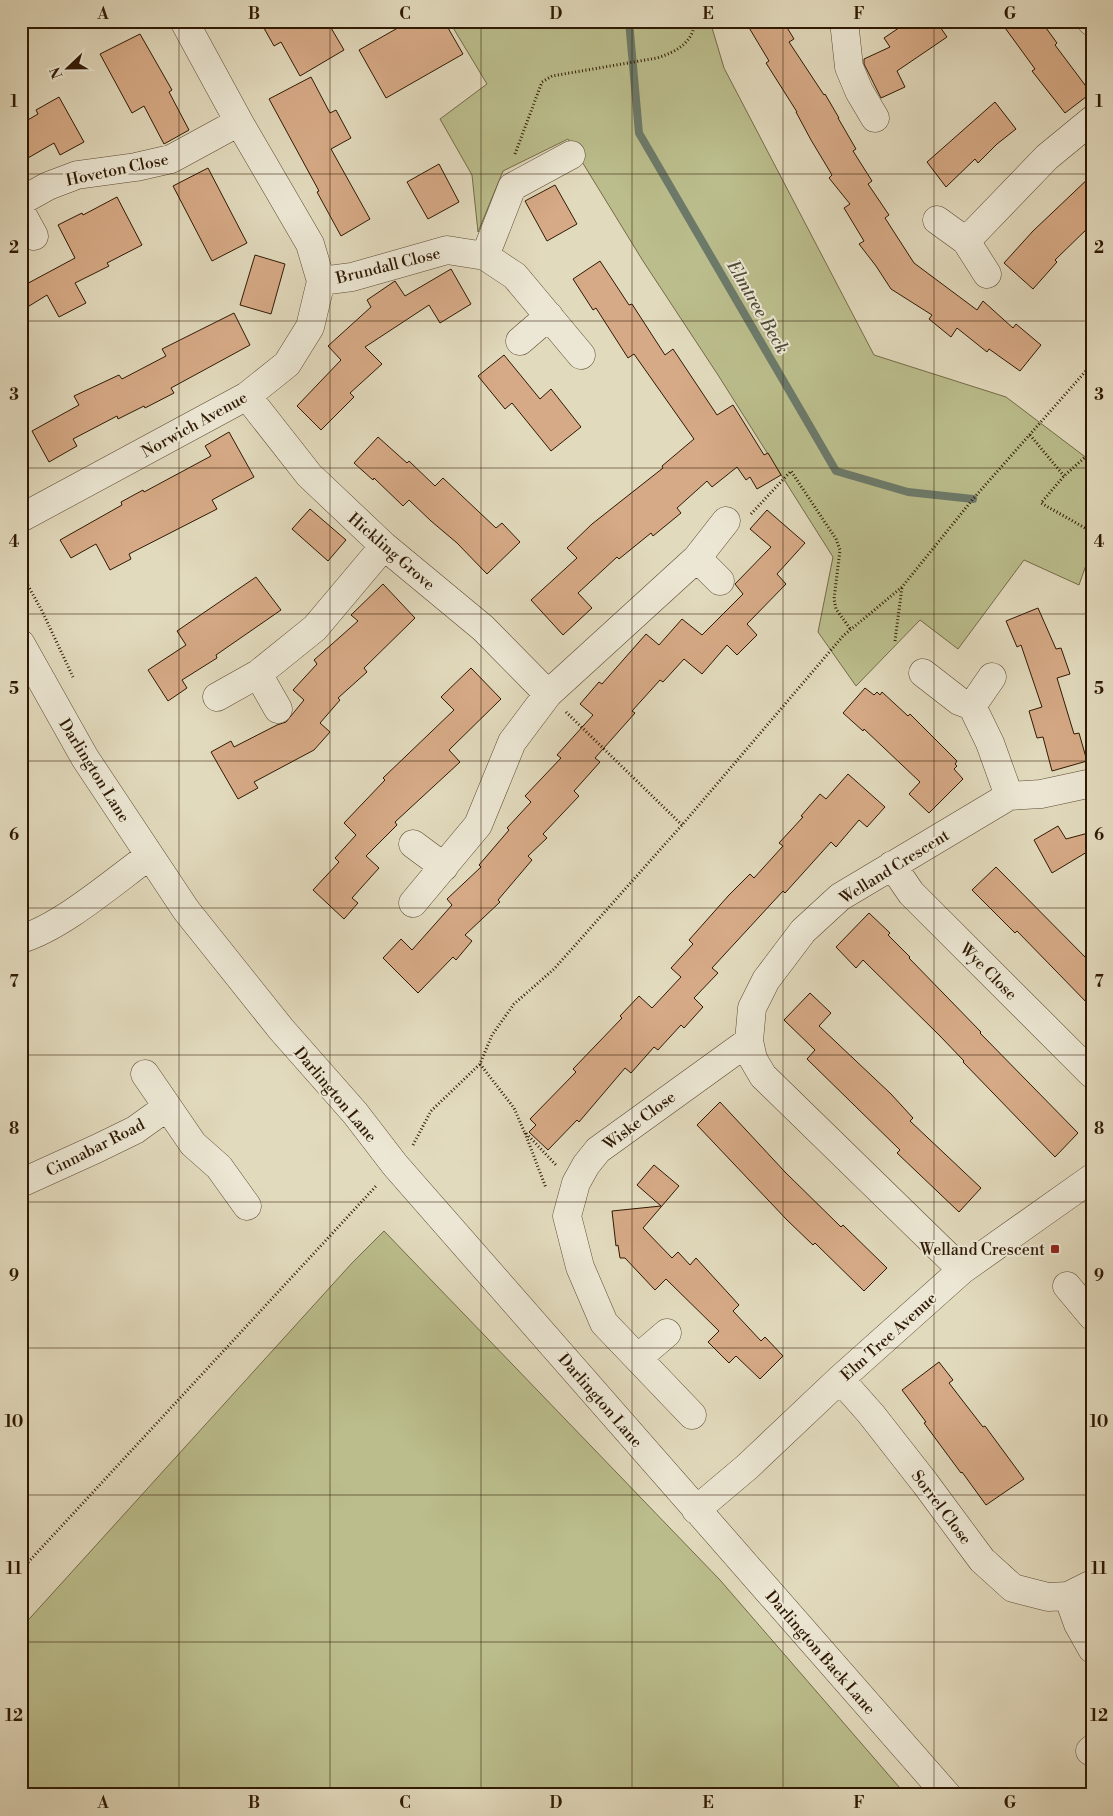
<svg xmlns="http://www.w3.org/2000/svg" width="1113" height="1816" viewBox="0 0 1113 1816" font-family="'Libre Bodoni',serif">
  <rect width="100%" height="100%" fill="#e2dabd"/>
  <filter id="stains"><feTurbulence type="fractalNoise" baseFrequency=".004" numOctaves="4"/><feColorMatrix values="0 0 0 0 .2 0 0 0 0 .09 0 0 0 0 .02 0 0 0 .5 -.17"/></filter>
  <radialGradient id="worn" r=".72"><stop offset=".6" stop-color="#630" stop-opacity="0"/><stop offset="1" stop-color="#630" stop-opacity=".3"/></radialGradient>
  <!-- green -->
  <path fill="#bbbd8c" stroke="#756b48" d="M449,21H710L724,68L874,355L1006,397L1092,462V548L1079,585L1024,560L958,649L920,620L856,686L818,632L833,557L718,375L643,261L568,139L503,171L478,232L472,175L440,119L487,84Z
    M384,1231L720,1580L906,1795H21V1628L352,1263Z"/>
  <g fill="none" stroke-linecap="round" stroke-linejoin="round">
    <!-- stream -->
    <path stroke="#6c7a6a" stroke-width="8" d="M629,21L639,133L836,471L908,492L973,499"/>
  </g>
  <!-- building -->
  <path fill="#d6aa86" stroke="#2f1903" d="M260,21H327L344,50L300,76L281,42L274,46Z
    M410,21H444L463,54L386,98L359,50Z
    M745,21H783L794,39L789,42L824,95L825,94L839,118H838L856,149L853,151L872,181L868,184L889,215L885,218L914,263L977,310L983,301L1013,328L1016,324L1041,345L1020,371L989,349L987,352L957,328L951,337L929,319L932,315L891,289L876,266L859,244L864,241L844,208L850,204L829,178L832,175L811,140L796,112H797L766,63L769,61Z
    M909,21H936L947,37L897,71L905,87L881,98L864,64V59L890,47L884,38Z
    M1000,21H1041L1057,43L1055,45L1091,93L1065,113L1032,71L1035,69Z
    M140,34L172,90L169,92L189,130L164,144L144,106L132,113L100,54Z
    M311,77L330,113L336,110L351,138L331,149L370,219L341,236L317,192L319,191L269,99Z
    M59,97L84,142L60,155L54,143L21,162V124L38,114L36,110Z
    M995,102L1016,129L997,144L978,163L975,159L946,187L927,162Z
    M439,164L459,202L428,219L407,182Z
    M208,168L247,243L212,261L173,186Z
    M1092,175V224L1055,260L1057,262L1033,289L1004,263L1033,231Z
    M555,185L577,224L547,241L525,201Z
    M117,197L142,245L107,263L109,266L75,283L86,303L59,317L47,295L21,311V287L75,258L58,225L82,213L83,215Z
    M255,255L285,264L271,314L240,305Z
    M600,261L629,305L632,304L665,355L673,349L717,415L733,405L764,455L768,453L781,475L757,489L750,477L746,480L737,467L712,487L707,481L677,508L681,513L653,536L651,533L619,559L617,557L578,593L592,608L563,635L531,600L577,558L567,548L592,524L663,468L662,466L694,439L634,354L628,358L596,308L593,310L573,279Z
    M451,269L471,304L440,323L429,305L365,347L382,364L350,393L354,397L321,430L297,406L341,360L328,346L371,307L367,300L395,281L405,296Z
    M234,313L250,345L171,388L174,393L145,408L144,406L118,419L117,416L73,439L77,446L49,462L32,431L79,405L74,396L119,375L122,379L166,356L162,349Z
    M504,355L540,399L551,389L581,427L551,451L512,403L505,409L478,376Z
    M229,432L254,477L212,500L217,509L129,554L131,559L110,570L96,544L71,558L60,540L122,505L121,502L143,490L144,492L211,456L205,446Z
    M378,437L407,463L409,461L435,486L443,478L496,528L502,523L520,542L487,574L457,543L431,521L409,500L403,506L374,478L373,480L354,463Z
    M310,509L346,540L328,561L292,529Z
    M767,510L805,543L777,574L786,584L747,624L757,635L737,655L727,645L702,674L684,659L663,682L660,680L632,711L635,713L595,758L600,762L574,791L579,796L543,834L547,838L528,856L532,860L498,900L500,902L465,935L472,941L456,960L453,957L418,993L383,958L401,939L412,950L452,905L447,899L481,867L479,865L509,830L507,828L531,802L525,796L561,758L557,755L593,715L580,704L599,682L602,684L646,634L659,645L682,619L702,635L743,594L735,584L771,547L750,529Z
    M256,577L281,610L216,655L217,658L182,680L187,688L168,701L148,670L186,645L177,631Z
    M383,584L415,618L364,668L367,672L338,698L340,700L320,723L330,732L314,750L254,782L258,788L238,799L211,752L231,741L234,747L277,725L286,722L304,700L293,690L317,664L314,660L358,621L351,615Z
    M1038,608L1056,649L1061,648L1070,674L1057,678L1074,734L1079,733L1087,761L1052,771L1043,737L1037,738L1029,711L1042,707L1021,645L1017,647L1006,621Z
    M471,668L501,699L449,750L460,762L395,822L397,825L366,856L379,868L352,898L358,903L344,919L313,890L339,862L335,858L356,835L344,823L385,780L383,778L454,710L441,697Z
    M865,688L874,695L877,692L880,695L882,692L908,716L910,714L957,761L955,764L957,766L954,769L963,779L929,813L909,794L920,782L864,729L863,731L843,713Z
    M848,774L885,807L867,827L859,820L836,847L831,842L785,893L783,891L712,968L718,973L694,998L703,1007L684,1028L681,1025L658,1050L654,1047L631,1073L625,1068L579,1122L577,1120L548,1150L529,1132L536,1125L530,1119L576,1072L573,1069L622,1018L620,1016L639,996L652,1008L681,977L671,968L693,944L689,940L729,895L750,874L754,878L783,846L779,843L803,817L801,816L820,794L826,799Z
    M1058,826L1066,839L1092,832V849L1052,873L1034,840Z
    M996,867L1092,964V1008L1017,931L1015,933L972,890Z
    M869,913L890,933L888,935L910,957L909,958L981,1032L980,1033L1078,1133L1055,1157L963,1062L964,1061L940,1036L863,960L856,968L836,947Z
    M810,993L831,1013L819,1026L891,1094L913,1118L910,1121L981,1188L959,1212L897,1153L900,1150L807,1059L815,1050L784,1020Z
    M720,1102L785,1172L841,1227L843,1225L887,1268L864,1291L815,1243L813,1245L787,1220L697,1125Z
    M654,1165L679,1186L643,1228L672,1258L678,1252L690,1265L696,1258L739,1305L733,1311L761,1341L765,1337L783,1356L760,1379L736,1356L729,1363L708,1342L719,1331L666,1279L655,1290L625,1258H620L618,1245L616,1246L612,1211L661,1206L637,1185Z
    M939,1362L953,1380L949,1383L983,1427L985,1426L1024,1479L986,1505L962,1472L961,1473L924,1423L926,1422L902,1390Z"/>
  <g fill="none" stroke-linecap="round" stroke-linejoin="round">
    <defs>
      <path id="minor" d="M844,21L849,67L859,91L875,118
        M1091,21L1092,22
        M21,201L48,186L77,175L136,167L171,159L239,122
        M21,212L34,236
        M937,220L966,241L1047,157L1092,120
        M966,241L987,274
        M485,256L512,187L571,155
        M321,281L352,277L447,250L485,256L515,276L581,355
        M520,341L549,316
        M247,396L309,475L384,546L483,628L548,694L697,558L726,521
        M21,518L247,396L287,364L310,327L321,281L310,244L239,122L184,21
        M697,558L720,581
        M21,644L85,758L186,910L281,1029L355,1113L395,1165L947,1795
        M923,673L959,701L972,706L990,743L1009,796
        M258,674L278,709
        M217,697L258,674L315,628L384,546
        M972,706L992,677
        M413,844L444,867
        M892,865L911,893L1092,1074
        M413,903L478,825L512,742L548,694
        M21,939C63,926 113,882 149,856
        M145,1074L193,1144L219,1167L247,1206
        M21,1183L96,1149L135,1130L167,1107
        M962,1270L763,1076L753,1059L749,1041L752,1008L766,980L803,931L840,897L1009,796L1041,794L1092,783
        M1067,1286L1092,1316
        M639,1357L667,1333
        M840,1379L871,1414L925,1483L982,1560L1013,1588L1048,1597L1068,1596L1092,1584
        M692,1415L604,1323L580,1267L567,1216L576,1183L586,1165L598,1150L749,1041
        M696,1510L747,1467L840,1379L962,1270L1092,1178
        M1068,1596L1078,1624L1092,1649
        M1090,1751L1092,1749"/>
    </defs>
    <!-- minor casing -->
    <use href="#minor" stroke="#5c4932" stroke-width="29"/>
    <!-- path -->
    <path stroke="#2f1903" stroke-width="3" stroke-dasharray="1 2.5" stroke-linecap="butt" d="M515,154L542,82L552,76L657,58C676,52 693,43 695,21
      M1030,435L1064,476
      M1092,451L1064,476L1041,503L1092,532
      M751,514L791,471L836,539L840,550L834,599L836,609L851,630
      M21,573L42,611L73,677
      M895,641L902,587
      M566,712L682,825
      M480,1064L514,1108L524,1131L556,1165
      M525,1133L546,1188
      M413,1145L431,1111L480,1064L492,1035L514,1004L554,969L682,825L843,636L902,587L973,499L1092,364
      M21,1570L377,1185"/>
    <!-- minor -->
    <use href="#minor" stroke="#ece7d4" stroke-width="28"/>
  </g>
  <!-- grid -->
  <path fill="none" stroke="#2f1903" stroke-width="1" stroke-opacity="0.55" d="M179,21V1795M330,21V1795M481,21V1795M632,21V1795M783,21V1795M934,21V1795M21,174H1092M21,321H1092M21,468H1092M21,614H1092M21,761H1092M21,908H1092M21,1055H1092M21,1202H1092M21,1348H1092M21,1495H1092M21,1642H1092"/>
  <!-- markers -->
  <rect fill="#8f2418" stroke="#ece7d4" stroke-width="2" x="1050" y="1244" width="10" height="10" rx="2.5"/>
  <g text-anchor="middle" stroke-width="4" stroke-linejoin="round" paint-order="stroke">
    <!-- street labels -->
    <g font-size="16" fill="#2f1903" stroke="#ece7d4">
      <text transform="translate(117 169) rotate(-12)" y="6">Hoveton Close</text>
      <text transform="translate(388 265) rotate(-14)" y="6">Brundall Close</text>
      <text transform="translate(194 424) rotate(-29)" y="6">Norwich Avenue</text>
      <text transform="translate(392 551) rotate(41)" y="6">Hickling Grove</text>
      <text transform="translate(95 770) rotate(58)" y="6">Darlington Lane</text>
      <text transform="translate(894 866) rotate(-32)" y="6">Welland Crescent</text>
      <text transform="translate(989 971) rotate(45)" y="6">Wye Close</text>
      <text transform="translate(336 1094) rotate(50)" y="6">Darlington Lane</text>
      <text transform="translate(639 1120) rotate(-37)" y="6">Wiske Close</text>
      <text transform="translate(95 1147) rotate(-27)" y="6">Cinnabar Road</text>
      <text transform="translate(888 1336) rotate(-42)" y="6">Elm Tree Avenue</text>
      <text transform="translate(601 1400) rotate(49)" y="6">Darlington Lane</text>
      <text transform="translate(942 1507) rotate(53)" y="6">Sorrel Close</text>
      <text transform="translate(821 1652) rotate(49)" y="6">Darlington Back Lane</text>
    </g>
    <!-- poi labels -->
    <g font-size="16" fill="#2f1903" stroke="#ece7d4" text-anchor="end">
      <text x="1045" y="1255">Welland Crescent</text>
    </g>
    <!-- water labels -->
    <g font-size="18" font-style="italic" fill="#4e4a37" stroke="#ece7d4">
      <text transform="translate(758 307) rotate(60)" y="6">Elmtree Beck</text>
    </g>
  </g>
  <!-- margin -->
  <rect width="1113" height="1816" fill="none" stroke="#e2dabd" stroke-width="55"/>
  <!-- north arrow -->
  <g transform="translate(68 68) rotate(248)" stroke="#ece7d4" stroke-width="4" paint-order="stroke">
  <path d="M0-4L9 19L0 12L-9 19Z" fill="#2f1903"/>
  <text y="-8" font-size="14" font-weight="bold" text-anchor="middle" fill="#2f1903">N</text>
  </g>
  <rect x="28" y="28" width="1058" height="1760" fill="none" stroke="#2f1903" stroke-width="2"/>
  <g font-size="16" text-anchor="middle" font-weight="bold" fill="#2f1903">
    <text x="103" y="19">A</text>
    <text x="254" y="19">B</text>
    <text x="405" y="19">C</text>
    <text x="556" y="19">D</text>
    <text x="708" y="19">E</text>
    <text x="859" y="19">F</text>
    <text x="1010" y="19">G</text>
    <text x="14" y="107">1</text>
    <text x="1099" y="107">1</text>
    <text x="14" y="253">2</text>
    <text x="1099" y="253">2</text>
    <text x="14" y="400">3</text>
    <text x="1099" y="400">3</text>
    <text x="14" y="547">4</text>
    <text x="1099" y="547">4</text>
    <text x="14" y="694">5</text>
    <text x="1099" y="694">5</text>
    <text x="14" y="840">6</text>
    <text x="1099" y="840">6</text>
    <text x="14" y="987">7</text>
    <text x="1099" y="987">7</text>
    <text x="14" y="1134">8</text>
    <text x="1099" y="1134">8</text>
    <text x="14" y="1281">9</text>
    <text x="1099" y="1281">9</text>
    <text x="14" y="1427">10</text>
    <text x="1099" y="1427">10</text>
    <text x="14" y="1574">11</text>
    <text x="1099" y="1574">11</text>
    <text x="14" y="1721">12</text>
    <text x="1099" y="1721">12</text>
    <text x="103" y="1808">A</text>
    <text x="254" y="1808">B</text>
    <text x="405" y="1808">C</text>
    <text x="556" y="1808">D</text>
    <text x="708" y="1808">E</text>
    <text x="859" y="1808">F</text>
    <text x="1010" y="1808">G</text>
  </g>
  <rect width="100%" height="100%" filter="url(#stains)"/>
  <rect width="100%" height="100%" fill="url(#worn)"/>
</svg>
